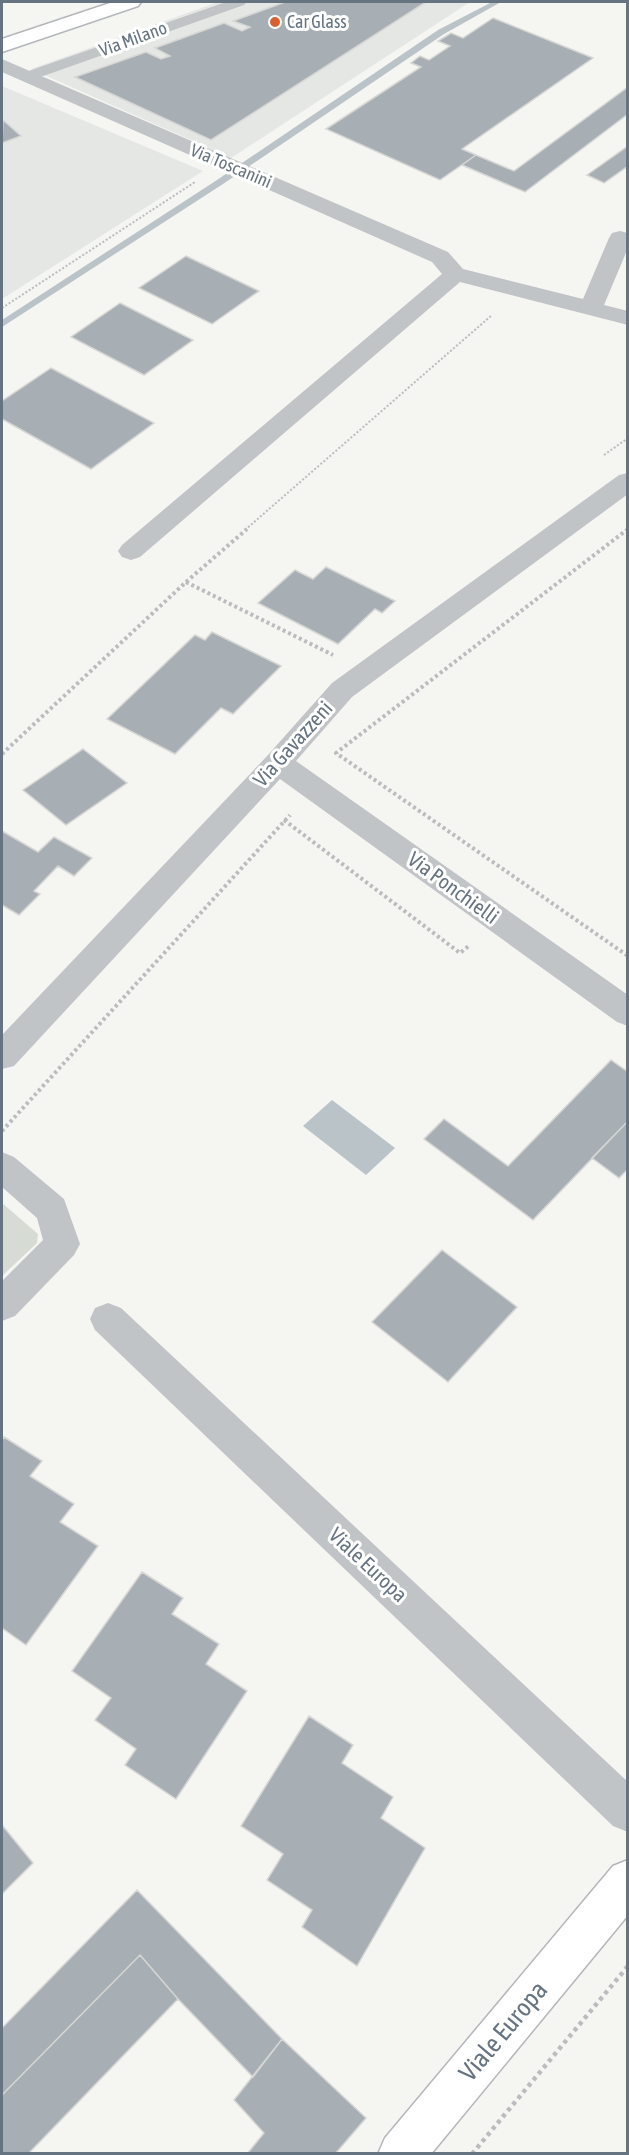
<svg xmlns="http://www.w3.org/2000/svg" width="629" height="2155" viewBox="0 0 629 2155" font-family="'Asap Condensed',sans-serif">
  <rect width="100%" height="100%" fill="#f5f5f2"/>
  <!-- built -->
  <path fill="#e5e7e5" d="M218,2H470L231,158L31,69Z
    M2,86L203,171L2,299Z"/>
  <!-- green -->
  <path fill="#d6dcd3" d="M2,1203L38,1234L37,1243L2,1276Z"/>
  <!-- water -->
  <path fill="#bac4c8" d="M332,1100L395,1148L366,1175L303,1126Z"/>
  <g fill="none" stroke-linecap="round" stroke-linejoin="round">
    <!-- stream -->
    <path fill="#bac4c8" fill-rule="evenodd" d="M492,2H501L444,34L223,184L2,327V320L217,180L438,30Z"/>
  </g>
  <!-- building -->
  <path fill="#a8afb4" stroke="#d6d6d4" stroke-width="1.5" d="M285,2H426L211,140L75,77L146,52L161,59L170,56L155,48L224,23L242,31L250,27L233,21Z
    M493,18L593,58L462,149L476,155L440,180L326,129L421,67L411,63L420,56L429,60L450,46L438,41L451,33L463,38Z
    M628,87V114L525,192L462,165L476,155L514,171Z
    M3,120L21,136L2,143Z
    M628,146V166L604,183L587,175Z
    M186,256L259,291L212,324L139,288Z
    M120,303L193,340L144,375L71,337Z
    M51,368L154,423L91,469L2,419V401Z
    M326,567L395,601L382,613L375,609L338,644L258,603L295,570L313,579Z
    M212,632L281,666L233,714L221,708L175,754L107,719L195,635L205,640Z
    M83,749L127,783L66,825L23,790Z
    M2,831L38,852L54,837L92,858L74,876L58,866L34,891L40,894L19,915L2,905Z
    M611,1060L628,1072V1121L533,1220L424,1139L444,1119L508,1166Z
    M628,1121V1169L619,1178L592,1158Z
    M442,1250L517,1307L448,1382L372,1322Z
    M4,1437L42,1461L30,1476L74,1504L60,1522L98,1546L26,1645L2,1628V1440Z
    M142,1572L183,1598L172,1614L219,1644L206,1664L247,1691L176,1799L125,1765L136,1749L95,1720L111,1698L72,1671Z
    M309,1716L353,1745L342,1763L393,1797L381,1818L425,1848L357,1966L302,1927L312,1910L267,1880L283,1854L241,1826Z
    M2,1825L33,1863L2,1894Z
    M137,1890L282,2039L253,2077L178,1999L140,1955L2,2095V2028Z
    M140,1955L178,1999L28,2154H2V2095Z
    M282,2039L366,2118L335,2154H247L264,2133L234,2100Z"/>
  <g fill="none" stroke-linecap="round" stroke-linejoin="round">
    <defs>
      <path id="secondary" d="M113,2H141L138,6L2,52V39Z
        M628,1860V1915L431,2154H378L385,2138L613,1866Z"/>
    </defs>
    <!-- secondary casing -->
    <use href="#secondary" stroke="#b3b7bb" stroke-width="3"/>
    <!-- path-far2 -->
    <path stroke="#babcbe" stroke-width="2" stroke-dasharray="2 2" stroke-linecap="butt" d="M2,308L195,182
      M604,455L628,438
      M245,530L492,315"/>
    <!-- path-far1 -->
    <path stroke="#babcbe" stroke-width="4" stroke-dasharray="3 3" stroke-linecap="butt" d="M628,529L336,753L628,956
      M186,582L333,655
      M2,754L186,582L247,529
      M284,820L460,953L470,945
      M2,1131L290,815"/>
    <!-- path -->
    <path stroke="#babcbe" stroke-width="4.5" stroke-dasharray="4 4" stroke-linecap="butt" d="M472,2154L628,1966"/>
    <!-- lane -->
    <path fill="#c0c4c7" fill-rule="evenodd" d="M226,2H247L244,5L32,80L26,82L18,77L20,74Z"/>
    <!-- street -->
    <path fill="#c0c4c7" fill-rule="evenodd" d="M2,59L448,252L463,269L583,299L609,238L612,233L620,231L628,233V248L604,305L628,311V325L460,282L140,557L131,560L122,557L118,551L122,545L442,274L432,262L2,72Z
      M628,473V494L352,697L296,761L628,995V1026L617,1022L280,779L14,1066L2,1069V1035L268,755L332,683L619,475Z
      M2,1152L14,1157L64,1199L80,1244L74,1255L15,1316L2,1321V1281L43,1240L37,1218L2,1187Z
      M108,1303L121,1308L628,1782V1832L613,1826L95,1330L90,1319L95,1308Z"/>
    <!-- secondary -->
    <use href="#secondary" fill="#fff" fill-rule="evenodd"/>
  </g>
  <!-- markers -->
  <circle fill="#d8612f" stroke="#fff" stroke-width="2" cx="275" cy="22" r="6"/>
  <g text-anchor="middle" stroke-width="6" stroke-linejoin="round" paint-order="stroke">
    <!-- far-poi labels -->
    <g font-size="18" fill="#667381" stroke="#fff" text-anchor="start">
      <text x="287" y="28">Car Glass</text>
    </g>
    <!-- far-street labels -->
    <g font-size="18" fill="#667381" stroke="#fff">
      <text transform="translate(133 39) rotate(-20)" y="6">Via Milano</text>
      <text transform="translate(231 166) rotate(23)" y="6">Via Toscanini</text>
    </g>
    <!-- street labels -->
    <g font-size="21" fill="#667381" stroke="#fff">
      <text transform="translate(293 744) rotate(-48)" y="7">Via Gavazzeni</text>
      <text transform="translate(453 888) rotate(36)" y="7">Via Ponchielli</text>
      <text transform="translate(368 1565) rotate(43)" y="7">Viale Europa</text>
    </g>
    <!-- near-street labels -->
    <g font-size="26" fill="#667381" stroke="#fff">
      <text transform="translate(503 2031) rotate(-50)" y="9">Viale Europa</text>
    </g>
  </g>
  <!-- border -->
  <rect width="629" height="2155" fill="none" stroke="#667381" stroke-width="6"/>
</svg>
